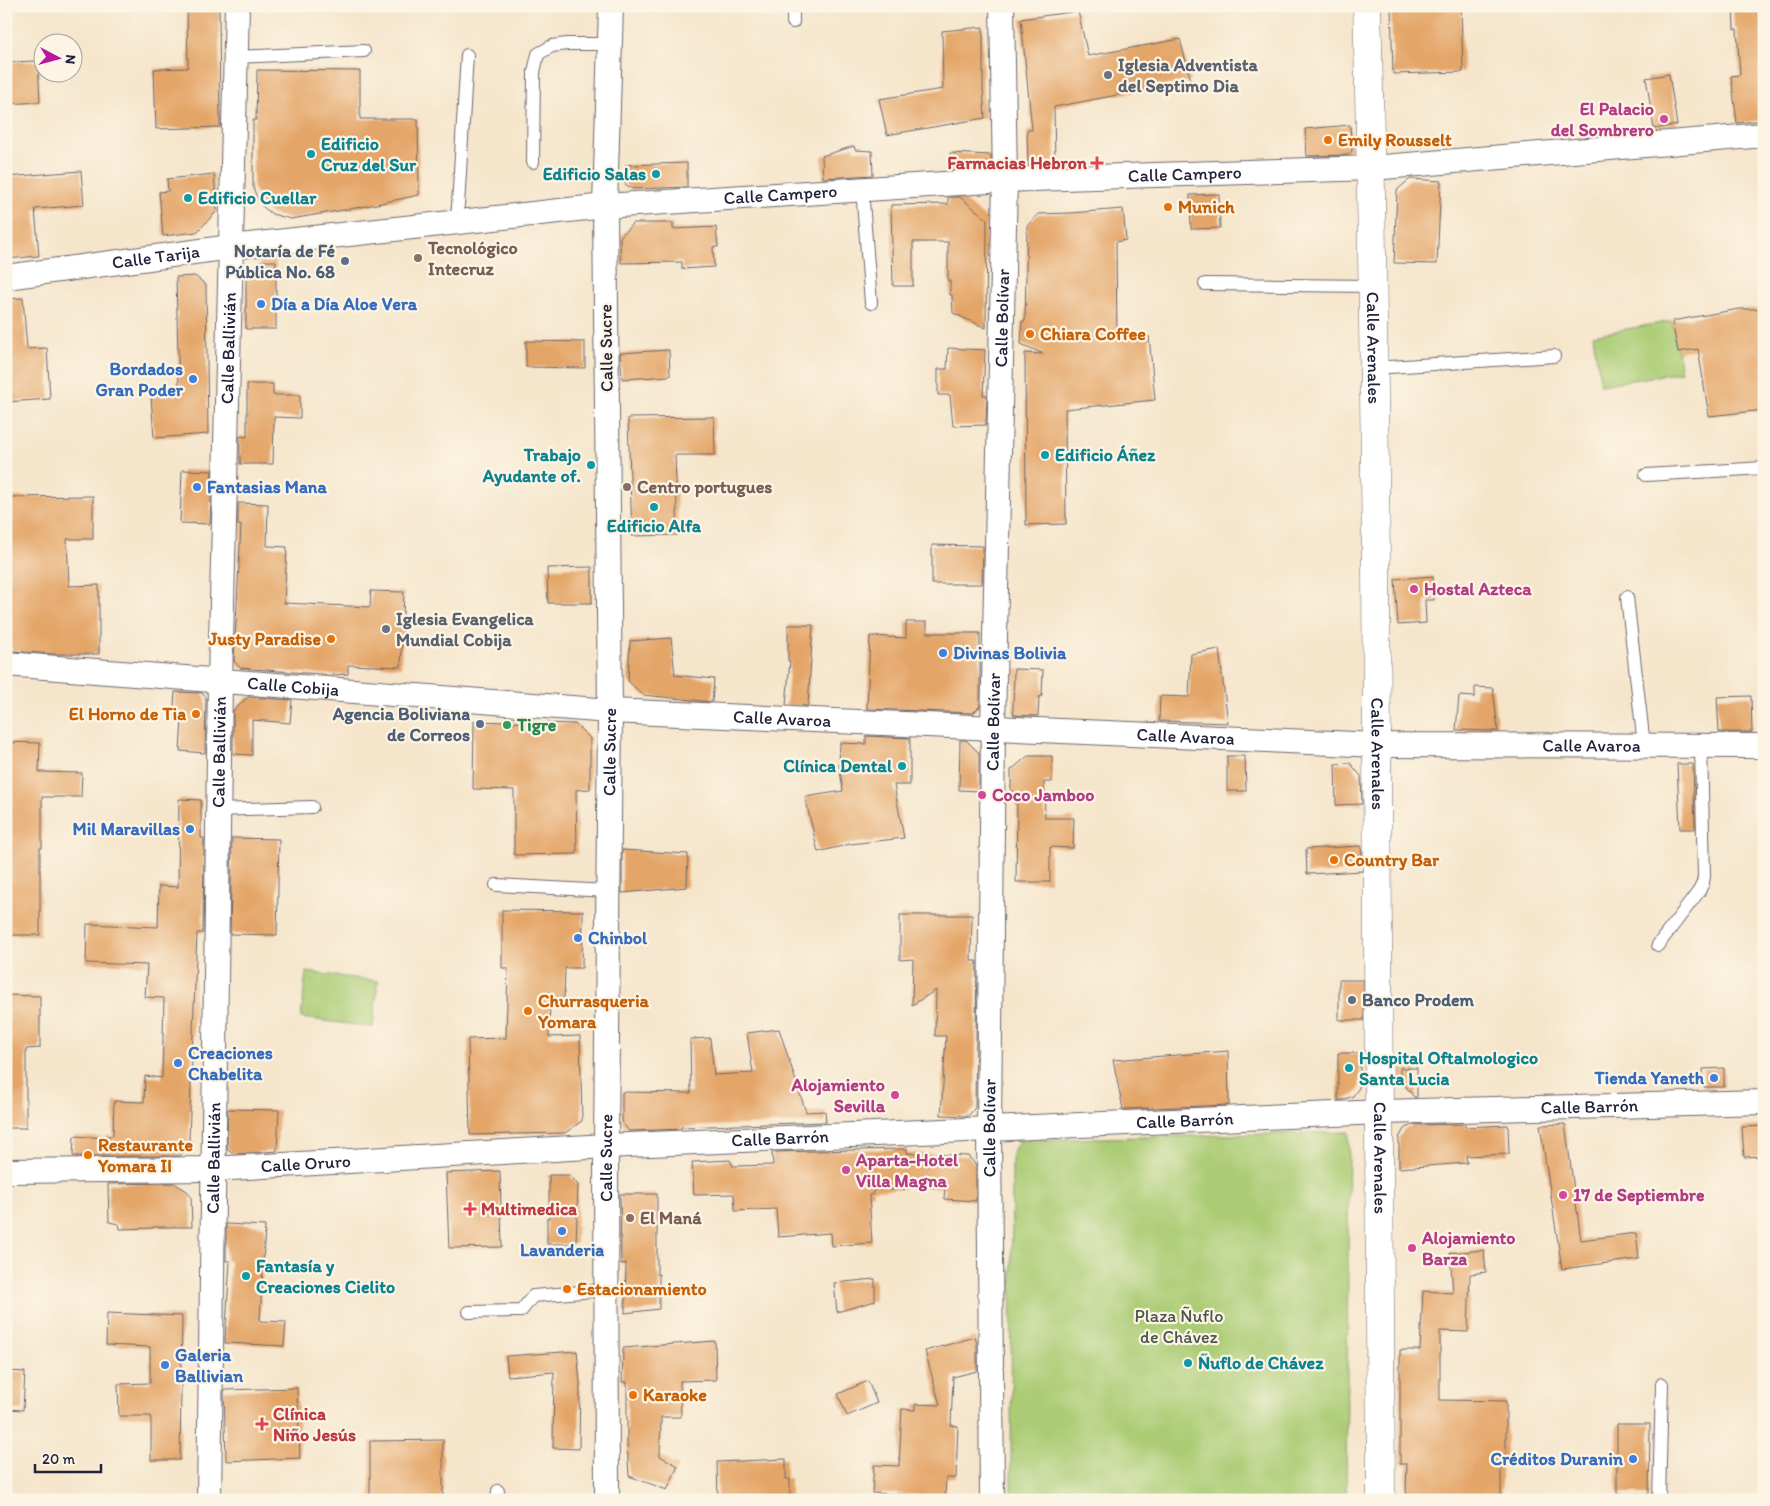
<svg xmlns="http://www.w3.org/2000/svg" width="1770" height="1506" viewBox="0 0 1770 1506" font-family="Itim,sans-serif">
  <rect width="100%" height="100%" fill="#fcf5e5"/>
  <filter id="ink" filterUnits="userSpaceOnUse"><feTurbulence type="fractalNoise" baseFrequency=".02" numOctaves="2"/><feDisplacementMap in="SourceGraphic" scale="10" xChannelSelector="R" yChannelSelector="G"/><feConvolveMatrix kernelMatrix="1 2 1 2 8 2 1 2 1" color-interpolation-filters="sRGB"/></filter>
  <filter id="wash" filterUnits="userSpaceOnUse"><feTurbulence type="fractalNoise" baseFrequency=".0096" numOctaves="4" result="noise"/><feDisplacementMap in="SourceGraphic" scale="20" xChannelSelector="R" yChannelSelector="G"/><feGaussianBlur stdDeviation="1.12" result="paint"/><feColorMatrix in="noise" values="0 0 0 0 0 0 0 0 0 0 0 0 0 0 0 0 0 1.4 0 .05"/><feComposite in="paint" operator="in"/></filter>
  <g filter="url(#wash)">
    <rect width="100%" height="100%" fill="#f5e5cb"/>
    <!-- green -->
    <path fill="#abcc74" stroke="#667758" d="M1672,321L1681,372L1601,385L1593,335Z
      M306,972L378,981L373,1027L301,1018Z
      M1349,1132L1346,1500H1011L1012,1153L1020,1140Z"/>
    <g id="blocks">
      <!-- building -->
      <path fill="#e4a568" d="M187,6H219L220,127L156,129L154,69L188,68Z
        M1391,6H1461L1463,72L1393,74Z
        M1733,6H1764V120L1737,123L1731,76L1740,75L1737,29H1734Z
        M1078,11L1088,56L1180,39L1191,81L1054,107L1055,165H1028L1027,130H1032L1021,19Z
        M983,27V89L985,118L887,135L879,99L943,89L942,31Z
        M38,61L40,102L6,104V62Z
        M257,70L360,71V119H418L419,195L367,206L291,219L272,214L262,206L257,198L253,187V120H256Z
        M1669,74L1677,125L1654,129L1646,78Z
        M1350,125L1352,151L1348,155L1307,156L1305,129Z
        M854,146L855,150L872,151L873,175L823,178L822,156Z
        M950,153L991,155V164L988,167L949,170Z
        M687,163V187L632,189L625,184V165Z
        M81,171L84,205L35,209L39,256L6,259V177Z
        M214,174L217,211L197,232L163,236L159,192L168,191L167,179Z
        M1410,179L1441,181L1437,264L1394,263L1397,190Z
        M1219,194L1220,228L1191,229L1190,195Z
        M948,197H960L987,219L986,328L953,313L952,295H950V281H948V242H913V286H893L891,205L948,204Z
        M1123,209L1126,240L1116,242L1117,339L1149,336L1155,400L1065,409L1066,524L1026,525L1025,353L1044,354L1021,344L1022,321H1025L1027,226L1038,214L1070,213Z
        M633,223H673V229L716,227L718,247H713L714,267L682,269V262L621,263L620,237Z
        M262,261H276V329H246V279Z
        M195,276L206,285L208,434L154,438L151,397L179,395L176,277Z
        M23,298L27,349L47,348L50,399L7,402L6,299Z
        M1739,309H1764V410L1709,416L1698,349L1678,352L1672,321Z
        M526,341L585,342V368L526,367Z
        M948,348L985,350L983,395H987L986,425L953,426L950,395H938V369H947Z
        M669,350L670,376L622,379L620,353Z
        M247,384H273V395H300V418L274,417L273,464H240V436L247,437Z
        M714,417L715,455H675L678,535L632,536L628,418Z
        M182,470L212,471L210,524L180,523Z
        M93,496V539H67L69,586L99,585V654H51L13,651L6,643V497Z
        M238,503L268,504L267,546L287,547L284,603L370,607L371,591L404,592L401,667L348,665V674L333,675L240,668L234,661L241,525H238Z
        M932,545L983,546L982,584H932Z
        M592,567V603H548L547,568Z
        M1433,576L1434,600H1425L1426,623L1398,625L1395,579Z
        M906,622H927V633H980V706L973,713L867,709L870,636L906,638Z
        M788,625H813L808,706L786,705L790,661H788Z
        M671,638L675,675L714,679L712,702L643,695L628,681L630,641Z
        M1219,649L1228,723L1159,721L1160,696L1189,697L1191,654Z
        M1014,669L1043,670L1042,696L1039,697L1038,716L1014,715L1013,710Z
        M1475,687L1493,688L1498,731L1456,730L1459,696L1475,697Z
        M175,692L202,693L206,698L205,753L180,751L182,719H173Z
        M1751,696L1752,732H1719L1717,697Z
        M248,697L292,700L290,723L252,720V755L233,754V711Z
        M474,721L575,724L590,738V789L576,790L577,854L514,855V790L473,789Z
        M866,736L910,738V785H894L904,838L850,844L818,852L805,797L843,791L839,764L840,743L866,744Z
        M960,740H966L979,753V791L959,790Z
        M6,742L40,743L39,772L82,773L81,797H42V848H40V935H6Z
        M1028,756H1052V782H1044L1045,818H1074L1073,848L1050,847V882H1016L1017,803H1014V791H1011V770Z
        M1227,756H1245L1246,791H1227Z
        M1350,763L1361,776L1362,804L1336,805L1335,764Z
        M1677,764H1693L1695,829H1680Z
        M179,799L201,800V838H204L203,933H197L193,1032L189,1139L193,1143L180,1156H73L74,1136L106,1138V1136H113L114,1101L144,1102L145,1076L162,1078L164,998L145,997L147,965L86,963L87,924L158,927L159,886L178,887Z
        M232,838L279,839L277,935L230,934Z
        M1361,846L1363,871L1307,874L1306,849Z
        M622,850L688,854L687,887L622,893Z
        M502,910L583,911L582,968H565L564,999H550L549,1037L580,1036L582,1121L565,1133L470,1135L468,1039L506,1038L508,968H502Z
        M900,915H972L971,961H977L975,1108L968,1116L941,1115L946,1036H935L936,990L912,1005L913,959L900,960Z
        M1339,980H1364V1020H1339Z
        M6,995L40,996V1048L26,1049V1128H6Z
        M779,1029L806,1112L825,1111L826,1122L681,1127V1129L629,1131L623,1124L622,1119V1092L691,1093L690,1039L710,1038L714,1075L753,1073L747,1033Z
        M1228,1051L1229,1105L1123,1109L1113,1060Z
        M1338,1053H1360V1083L1359,1088L1353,1096L1342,1100H1338Z
        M1400,1068H1417V1097H1414L1400,1079Z
        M1724,1068V1087H1704L1703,1069Z
        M228,1109L279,1110L277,1151L234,1154L227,1148Z
        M1465,1124V1127L1508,1125L1509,1154L1466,1156L1467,1163L1399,1168V1138L1404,1129L1413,1125Z
        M1565,1124L1581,1240L1636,1233L1639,1259L1562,1269L1540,1125Z
        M1764,1126V1156L1744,1157L1742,1127Z
        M900,1149H907V1153L968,1156L976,1165V1201L944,1199L945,1188L905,1186V1189L873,1190V1194L869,1195L872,1243L832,1246L831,1233L778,1237L776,1209L735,1211L734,1194L694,1195L692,1162L730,1160L733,1166L773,1165L772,1152Z
        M500,1171L502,1247L449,1248L446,1173Z
        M549,1175H570L578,1185L576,1244H547V1218H549Z
        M174,1183L187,1191L191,1197L192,1227H153V1228L120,1229L119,1224L109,1222L108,1184Z
        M620,1194H657V1275L659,1274V1309L625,1313L626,1263L621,1264Z
        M226,1224L265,1226L260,1321L286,1322L284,1346L225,1343L230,1261H226Z
        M1484,1250L1486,1272L1470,1274L1468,1332L1440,1331V1400L1506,1401V1465H1501V1500H1411L1406,1492L1407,1464H1400V1350H1420L1423,1291L1453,1293L1450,1253Z
        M875,1279V1301L837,1312L834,1283Z
        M107,1313L182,1316L180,1460H151V1416H119L118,1384L150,1383V1347L106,1345Z
        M975,1337L977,1344V1371L953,1377L951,1425L958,1426L956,1478H946L945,1500H917V1495L872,1493L874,1465L899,1466L902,1409L915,1410V1404L940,1405L925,1351Z
        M715,1341L716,1380L680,1381L681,1417H661L660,1456L678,1466L667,1490L629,1476L627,1442V1382H622L623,1348Z
        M577,1351L580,1383L579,1449L553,1448L554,1372L508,1376L506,1356Z
        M6,1371L25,1372L23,1410L6,1409Z
        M868,1381L877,1403L847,1416L838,1394Z
        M297,1388L300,1458L226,1461L224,1390Z
        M1617,1424H1650L1649,1494H1617Z
        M443,1440V1500H370V1441Z
        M786,1459V1479H790V1500H718L717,1462Z"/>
    </g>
  </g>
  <g filter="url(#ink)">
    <use href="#blocks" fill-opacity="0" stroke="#6c666d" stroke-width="1"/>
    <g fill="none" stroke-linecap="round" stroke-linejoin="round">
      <defs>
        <path id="service" d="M793,6V22
          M236,57L364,51
          M533,162L534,72L538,54L552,46L567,44H610
          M862,189L871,303
          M457,222L467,55
          M1205,284L1373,286
          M1374,368L1554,356
          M1646,475L1764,468
          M1627,597L1644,745
          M218,810L312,807
          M496,885L607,891
          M1658,945L1699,891L1703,883L1704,876L1701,746
          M469,1312L521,1311L533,1296L606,1290
          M497,1500L498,1491
          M1659,1500L1662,1384"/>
        <g id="minor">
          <path id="s1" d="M6,277L231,247L605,206L1005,180L1372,168L1764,135"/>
          <path id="s2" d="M6,664L610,711L1378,745L1764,746"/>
          <path id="s3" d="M6,1171L213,1169L606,1146L989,1129L1381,1112L1764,1102"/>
          <path id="s4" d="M209,1500L220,681L237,6"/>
          <path id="s5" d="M607,1500L606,1146L610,711L605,206L611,6"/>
          <path id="s6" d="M992,1500L989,1129L993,727L1005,180L1002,6"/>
        </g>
        <g id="tertiary">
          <path id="s7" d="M1367,6C1372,191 1374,376 1376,562C1379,874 1381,1187 1381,1500"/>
        </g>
      </defs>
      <!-- service casing -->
      <use href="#service" stroke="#6c666d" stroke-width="14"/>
      <!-- minor casing -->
      <use href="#minor" stroke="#6c666d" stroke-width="26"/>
      <!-- tertiary casing -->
      <use href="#tertiary" stroke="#6c666d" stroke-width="29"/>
      <!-- service -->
      <use href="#service" stroke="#fff" stroke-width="12"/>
      <!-- minor -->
      <use href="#minor" stroke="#fff" stroke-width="24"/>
      <!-- tertiary -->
      <use href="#tertiary" stroke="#fff" stroke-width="28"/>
    </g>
  </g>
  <!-- markers -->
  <g fill="#6b7280" stroke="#fcf5e5" stroke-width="2">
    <circle cx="1108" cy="75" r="5"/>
    <circle cx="386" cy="629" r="5"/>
  </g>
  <g fill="#d1479c" stroke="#fcf5e5" stroke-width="2">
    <circle cx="1664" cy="119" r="5"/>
    <circle cx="1414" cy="589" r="5"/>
    <circle cx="982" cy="795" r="5"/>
    <circle cx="895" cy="1095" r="5"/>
    <circle cx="846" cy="1170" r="5"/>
    <circle cx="1563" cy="1195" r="5"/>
    <circle cx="1412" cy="1248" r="5"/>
  </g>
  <g fill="#e8710a" stroke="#fcf5e5" stroke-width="2">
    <circle cx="1328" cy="140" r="5"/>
    <circle cx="1168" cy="207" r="5"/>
    <circle cx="1030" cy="334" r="5"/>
    <circle cx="331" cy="639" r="5"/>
    <circle cx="196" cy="714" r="5"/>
    <circle cx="1334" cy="860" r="5"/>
    <circle cx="528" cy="1011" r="5"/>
    <circle cx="88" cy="1155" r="5"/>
    <circle cx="567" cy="1289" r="5"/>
    <circle cx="633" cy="1395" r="5"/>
  </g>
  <g fill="#0f9aa8" stroke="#fcf5e5" stroke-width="2">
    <circle cx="311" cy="154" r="5"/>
    <circle cx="656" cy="174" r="5"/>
    <circle cx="188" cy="198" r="5"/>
    <circle cx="1045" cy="455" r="5"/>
    <circle cx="591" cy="465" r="5"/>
    <circle cx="654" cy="507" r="5"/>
    <circle cx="902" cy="766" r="5"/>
    <circle cx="1349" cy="1068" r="5"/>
    <circle cx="246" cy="1276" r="5"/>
    <circle cx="1188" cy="1363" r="5"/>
  </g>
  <g fill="#e0444e" stroke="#fcf5e5" stroke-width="2">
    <path d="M1094.5 155.5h5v5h5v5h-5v5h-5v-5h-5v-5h5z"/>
    <path d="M467.5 1201.5h5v5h5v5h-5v5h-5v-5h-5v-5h5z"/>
    <path d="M259.5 1416.5h5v5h5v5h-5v5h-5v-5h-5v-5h5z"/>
  </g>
  <g fill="#8d6e63" stroke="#fcf5e5" stroke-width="2">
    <circle cx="418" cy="258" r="5"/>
    <circle cx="627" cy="487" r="5"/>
    <circle cx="630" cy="1218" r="5"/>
  </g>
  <g fill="#5c6f8a" stroke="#fcf5e5" stroke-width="2">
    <circle cx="345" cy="261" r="5"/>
    <circle cx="480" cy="724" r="5"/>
    <circle cx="1352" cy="1000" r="5"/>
  </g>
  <g fill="#3f7fe0" stroke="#fcf5e5" stroke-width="2">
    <circle cx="261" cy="304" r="5"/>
    <circle cx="193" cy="379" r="5"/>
    <circle cx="197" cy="487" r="5"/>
    <circle cx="943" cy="653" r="5"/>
    <circle cx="190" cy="829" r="5"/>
    <circle cx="578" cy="938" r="5"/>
    <circle cx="178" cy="1063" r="5"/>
    <circle cx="1714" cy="1078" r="5"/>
    <circle cx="562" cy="1231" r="5"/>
    <circle cx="165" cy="1365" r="5"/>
    <circle cx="1633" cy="1459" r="5"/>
  </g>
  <circle fill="#2e9e5b" stroke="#fcf5e5" stroke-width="2" cx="507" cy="725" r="5"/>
  <g text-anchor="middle" stroke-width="4.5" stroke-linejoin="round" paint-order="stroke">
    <!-- worship labels -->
    <g font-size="18" font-weight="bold" fill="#5b616d" stroke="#fcf5e5" text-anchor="start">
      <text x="1118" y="71">Iglesia Adventista<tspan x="1118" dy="21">del Septimo Dia</tspan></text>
      <text x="396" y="625">Iglesia Evangelica<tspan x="396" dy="21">Mundial Cobija</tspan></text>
    </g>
    <!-- hotel labels -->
    <g font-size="18" font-weight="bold" fill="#b23c85" stroke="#fcf5e5" text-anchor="start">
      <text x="1654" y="115" text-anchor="end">El Palacio<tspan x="1654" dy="21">del Sombrero</tspan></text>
      <text x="1424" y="595">Hostal Azteca</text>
      <text x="992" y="801">Coco Jamboo</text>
      <text x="885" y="1091" text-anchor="end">Alojamiento<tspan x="885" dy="21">Sevilla</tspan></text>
      <text x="856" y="1166">Aparta-Hotel<tspan x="856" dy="21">Villa Magna</tspan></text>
      <text x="1573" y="1201">17 de Septiembre</text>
      <text x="1422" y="1244">Alojamiento<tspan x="1422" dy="21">Barza</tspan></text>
    </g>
    <!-- food labels -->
    <g font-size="18" font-weight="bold" fill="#c56008" stroke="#fcf5e5" text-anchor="start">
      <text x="1338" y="146">Emily Rousselt</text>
      <text x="1178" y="213">Munich</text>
      <text x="1040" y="340">Chiara Coffee</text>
      <text x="321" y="645" text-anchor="end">Justy Paradise</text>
      <text x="186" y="720" text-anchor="end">El Horno de Tia</text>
      <text x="1344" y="866">Country Bar</text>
      <text x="538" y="1007">Churrasqueria<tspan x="538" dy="21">Yomara</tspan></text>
      <text x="98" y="1151">Restaurante<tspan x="98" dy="21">Yomara II</tspan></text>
      <text x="577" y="1295">Estacionamiento</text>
      <text x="643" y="1401">Karaoke</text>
    </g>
    <!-- culture labels -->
    <g font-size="18" font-weight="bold" fill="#0d838f" stroke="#fcf5e5" text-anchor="start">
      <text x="321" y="150">Edificio<tspan x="321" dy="21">Cruz del Sur</tspan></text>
      <text x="646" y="180" text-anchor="end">Edificio Salas</text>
      <text x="198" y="204">Edificio Cuellar</text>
      <text x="581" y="461" text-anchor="end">Trabajo<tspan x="581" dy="21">Ayudante of.</tspan></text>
      <text x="1055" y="461">Edificio Áñez</text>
      <text x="654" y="532" text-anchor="middle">Edificio Alfa</text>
      <text x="892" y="772" text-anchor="end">Clínica Dental</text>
      <text x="1359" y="1064">Hospital Oftalmologico<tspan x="1359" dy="21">Santa Lucia</tspan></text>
      <text x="256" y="1272">Fantasía y<tspan x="256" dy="21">Creaciones Cielito</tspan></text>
      <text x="1198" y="1369">Ñuflo de Chávez</text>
    </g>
    <!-- health labels -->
    <g font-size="18" font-weight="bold" fill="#be3a42" stroke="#fcf5e5" text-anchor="start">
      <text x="1087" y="169" text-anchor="end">Farmacias Hebron</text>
      <text x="481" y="1215">Multimedica</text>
      <text x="273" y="1420">Clínica<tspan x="273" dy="21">Niño Jesús</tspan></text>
    </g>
    <!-- street labels -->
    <g font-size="18" fill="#22223b" stroke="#fcf5e5">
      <text dy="6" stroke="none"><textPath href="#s1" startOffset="1184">Calle Campero</textPath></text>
      <text dy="6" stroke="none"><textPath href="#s1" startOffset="779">Calle Campero</textPath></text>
      <text dy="6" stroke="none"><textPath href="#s1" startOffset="151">Calle Tarija</textPath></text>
      <text dy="6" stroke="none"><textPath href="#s6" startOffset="1182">Calle Bolívar</textPath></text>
      <text dy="6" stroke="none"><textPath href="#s4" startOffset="1152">Calle Ballivián</textPath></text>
      <text transform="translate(606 348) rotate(-91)" y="6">Calle Sucre</text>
      <text dy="6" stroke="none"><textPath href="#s7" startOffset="342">Calle Arenales</textPath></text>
      <text dy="6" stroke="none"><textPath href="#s2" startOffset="288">Calle Cobija</textPath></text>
      <text dy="6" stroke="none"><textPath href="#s2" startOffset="778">Calle Avaroa</textPath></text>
      <text dy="6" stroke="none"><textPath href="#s6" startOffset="778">Calle Bolívar</textPath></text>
      <text dy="6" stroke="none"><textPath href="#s2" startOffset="1182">Calle Avaroa</textPath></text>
      <text dy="6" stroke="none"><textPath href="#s2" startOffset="1588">Calle Avaroa</textPath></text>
      <text dy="6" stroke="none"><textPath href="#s4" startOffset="748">Calle Ballivián</textPath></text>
      <text dy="6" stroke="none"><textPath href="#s5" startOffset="748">Calle Sucre</textPath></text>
      <text dy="6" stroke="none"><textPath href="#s7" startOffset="748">Calle Arenales</textPath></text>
      <text dy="6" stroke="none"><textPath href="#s3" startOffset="1585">Calle Barrón</textPath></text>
      <text dy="6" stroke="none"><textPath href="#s3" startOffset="1180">Calle Barrón</textPath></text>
      <text dy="6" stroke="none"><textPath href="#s6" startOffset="372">Calle Bolívar</textPath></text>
      <text dy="6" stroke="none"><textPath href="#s3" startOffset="775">Calle Barrón</textPath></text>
      <text dy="6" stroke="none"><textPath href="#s4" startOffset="342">Calle Ballivián</textPath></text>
      <text dy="6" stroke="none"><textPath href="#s5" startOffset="342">Calle Sucre</textPath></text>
      <text dy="6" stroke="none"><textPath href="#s7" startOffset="1152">Calle Arenales</textPath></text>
      <text dy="6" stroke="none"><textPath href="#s3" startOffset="300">Calle Oruro</textPath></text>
    </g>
    <!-- education labels -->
    <g font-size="18" font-weight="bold" fill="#785e54" stroke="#fcf5e5" text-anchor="start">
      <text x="428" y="254">Tecnológico<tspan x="428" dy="21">Intecruz</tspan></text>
      <text x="637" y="493">Centro portugues</text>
      <text x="640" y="1224">El Maná</text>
    </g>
    <!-- service labels -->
    <g font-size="18" font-weight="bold" fill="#4e5e75" stroke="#fcf5e5" text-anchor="end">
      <text x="335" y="257">Notaría de Fé<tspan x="335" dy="21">Pública No. 68</tspan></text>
      <text x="470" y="720">Agencia Boliviana<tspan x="470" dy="21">de Correos</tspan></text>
      <text x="1362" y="1006" text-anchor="start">Banco Prodem</text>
    </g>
    <!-- shop labels -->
    <g font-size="18" font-weight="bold" fill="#366cbe" stroke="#fcf5e5" text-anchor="start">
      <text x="271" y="310">Día a Día Aloe Vera</text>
      <text x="183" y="375" text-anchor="end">Bordados<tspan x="183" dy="21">Gran Poder</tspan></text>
      <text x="207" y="493">Fantasias Mana</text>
      <text x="953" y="659">Divinas Bolivia</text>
      <text x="180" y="835" text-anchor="end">Mil Maravillas</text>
      <text x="588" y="944">Chinbol</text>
      <text x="188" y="1059">Creaciones<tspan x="188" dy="21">Chabelita</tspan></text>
      <text x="1704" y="1084" text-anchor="end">Tienda Yaneth</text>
      <text x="562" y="1256" text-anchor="middle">Lavanderia</text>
      <text x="175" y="1361">Galeria<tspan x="175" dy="21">Ballivian</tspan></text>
      <text x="1623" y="1465" text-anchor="end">Créditos Duranin</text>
    </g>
    <!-- leisure labels -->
    <g font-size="18" font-weight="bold" fill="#27864d" stroke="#fcf5e5" text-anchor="start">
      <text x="517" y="731">Tigre</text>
    </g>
    <!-- park labels -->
    <g font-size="18" fill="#4b554c" stroke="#fcf5e5">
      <text x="1179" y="1322">Plaza Ñuflo<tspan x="1179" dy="21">de Chávez</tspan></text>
    </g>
  </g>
  <!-- margin -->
  <rect width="1770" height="1506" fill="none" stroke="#fcf5e5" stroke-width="25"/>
  <!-- north arrow -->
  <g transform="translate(58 58) rotate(96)"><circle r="24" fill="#fcf5e5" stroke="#a5a1a1"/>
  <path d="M0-4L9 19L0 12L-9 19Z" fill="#b5179e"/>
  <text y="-8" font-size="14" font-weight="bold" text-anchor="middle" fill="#22223b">N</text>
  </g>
  <!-- scale -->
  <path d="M35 1464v8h66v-8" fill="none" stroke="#22223b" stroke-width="2.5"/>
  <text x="42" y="1464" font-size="15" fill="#22223b" stroke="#fcf5e5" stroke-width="4" paint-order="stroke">20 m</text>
</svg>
